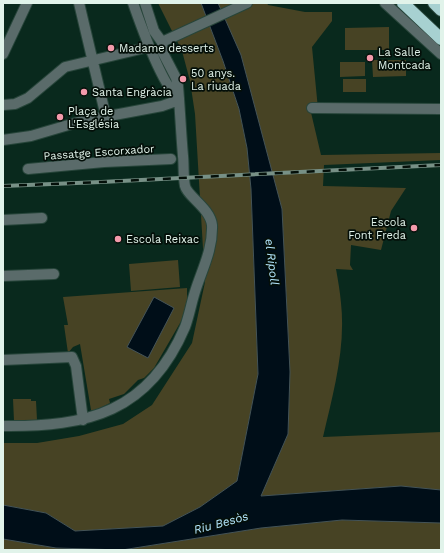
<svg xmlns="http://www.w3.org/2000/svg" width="444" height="553" viewBox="0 0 444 553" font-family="'Work Sans',sans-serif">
  <rect width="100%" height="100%" fill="#09291d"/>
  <!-- green -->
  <path fill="#474324" d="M158,3H201L223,61L239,109L247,148L251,189L258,374L237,481L200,507L163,526L75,531L46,513L3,505V443H37L79,436L123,424L152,405L192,343L205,282L195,114L190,81L182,51Z
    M218,3H267L268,5L305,12H332V21L312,47L318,109L309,104L321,155L441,153V160L324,165L323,186L406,188L391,211L381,250L351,245L350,265L353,270L336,269C338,280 340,292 341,303C346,348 333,394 323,437L441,432V490L401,486L261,496L288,434L290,372L282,209Z
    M389,27V50H345V28Z
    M372,60H406V76L373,77Z
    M340,62H365V76L340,77Z
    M343,79H366V92H343Z
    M178,260L180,287L131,291L129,264Z
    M187,288V311L154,368L144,378L138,380L124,394L109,399L110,403L94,411L91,410L80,344L73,347L68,353L64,325H68L63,297Z
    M31,399V401H36L37,420L14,421L13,399Z
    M342,520L441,523V550H122L261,528Z
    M3,539L56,548L97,550H3Z"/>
  <!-- water -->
  <path fill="#000e18" stroke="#445357" d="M201,3H218L241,55L282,209L290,372L288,434L261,496L401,486L441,490V523L342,520L261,528L122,550L56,548L3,539V505L46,513L75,531L163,526L200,507L237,481L258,374L251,189L247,148L239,109L223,61Z
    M154,297L174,308L148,358L127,347Z"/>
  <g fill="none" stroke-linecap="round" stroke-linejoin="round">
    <defs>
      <path id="minor" d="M79,3L106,117
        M133,3C140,23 163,89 179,98
        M385,3L441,54
        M162,42L247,3
        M3,54L27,3
        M3,105L15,104L28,98L65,67L149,47
        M312,108L441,109
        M3,140L31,136L82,121L162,106L179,100
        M28,169L104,162L171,159
        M3,220L42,218
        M3,276L54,274
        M3,360L72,357L76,366L83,420
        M3,426C88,427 149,412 185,327C189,316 191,305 194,295C201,271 213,251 212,225C210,208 187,196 185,186C183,176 184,166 183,156C181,133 180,109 178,86L176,78L163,53L162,42L154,31L145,3"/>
      <path id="highway" d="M403,3L441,39
        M434,3L441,10"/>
    </defs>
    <!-- minor casing -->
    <use href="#minor" stroke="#27453a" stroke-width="12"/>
    <!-- highway casing -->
    <use href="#highway" stroke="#27453a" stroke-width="14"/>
    <!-- minor -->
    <use href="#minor" stroke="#5a6b6a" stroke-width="10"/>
    <!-- highway -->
    <use href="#highway" stroke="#a7d1d1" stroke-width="12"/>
    <defs>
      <path id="rail" d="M3,186L101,182L441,165"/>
    </defs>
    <!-- rail casing -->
    <use href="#rail" stroke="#779086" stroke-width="4"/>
    <!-- rail -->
    <use href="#rail" stroke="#040f09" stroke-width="2.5" stroke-dasharray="8" stroke-linecap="butt"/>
  </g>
  <!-- markers -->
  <g fill="#f39aab" stroke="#040f09" stroke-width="1.5">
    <circle cx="111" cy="48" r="4"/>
    <circle cx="370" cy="58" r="4"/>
    <circle cx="183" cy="79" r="4"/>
    <circle cx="84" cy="92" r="4"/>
    <circle cx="60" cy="117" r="4"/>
    <circle cx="414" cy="228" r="4"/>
    <circle cx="118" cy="239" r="4"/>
  </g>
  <g text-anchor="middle" stroke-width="3.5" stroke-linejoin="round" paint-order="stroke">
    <!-- poi labels -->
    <g font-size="11" fill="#e1f3ea" stroke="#040f09" text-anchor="start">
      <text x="119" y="52">Madame desserts</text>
      <text x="378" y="56">La Salle<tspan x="378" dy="13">Montcada</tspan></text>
      <text x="191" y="77">50 anys.<tspan x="191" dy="13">La riuada</tspan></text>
      <text x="92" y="96">Santa Engràcia</text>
      <text x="68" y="115">Plaça de<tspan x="68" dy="13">L'Església</tspan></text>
      <text x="406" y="226" text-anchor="end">Escola<tspan x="406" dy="13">Font Freda</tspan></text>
      <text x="126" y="243">Escola Reixac</text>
    </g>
    <!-- street labels -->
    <g font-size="11" fill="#e1f3ea" stroke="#040f09">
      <text transform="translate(99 152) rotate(-4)" y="4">Passatge Escorxador</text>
    </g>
    <!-- water labels -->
    <g font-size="12" font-style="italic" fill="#b3e6fd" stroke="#040f09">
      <text transform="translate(272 262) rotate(83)" y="4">el Ripoll</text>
      <text transform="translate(221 523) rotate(-15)" y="4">Riu Besòs</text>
    </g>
  </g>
  <!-- border -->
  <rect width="444" height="553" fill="none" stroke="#e1f3ea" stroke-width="8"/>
</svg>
